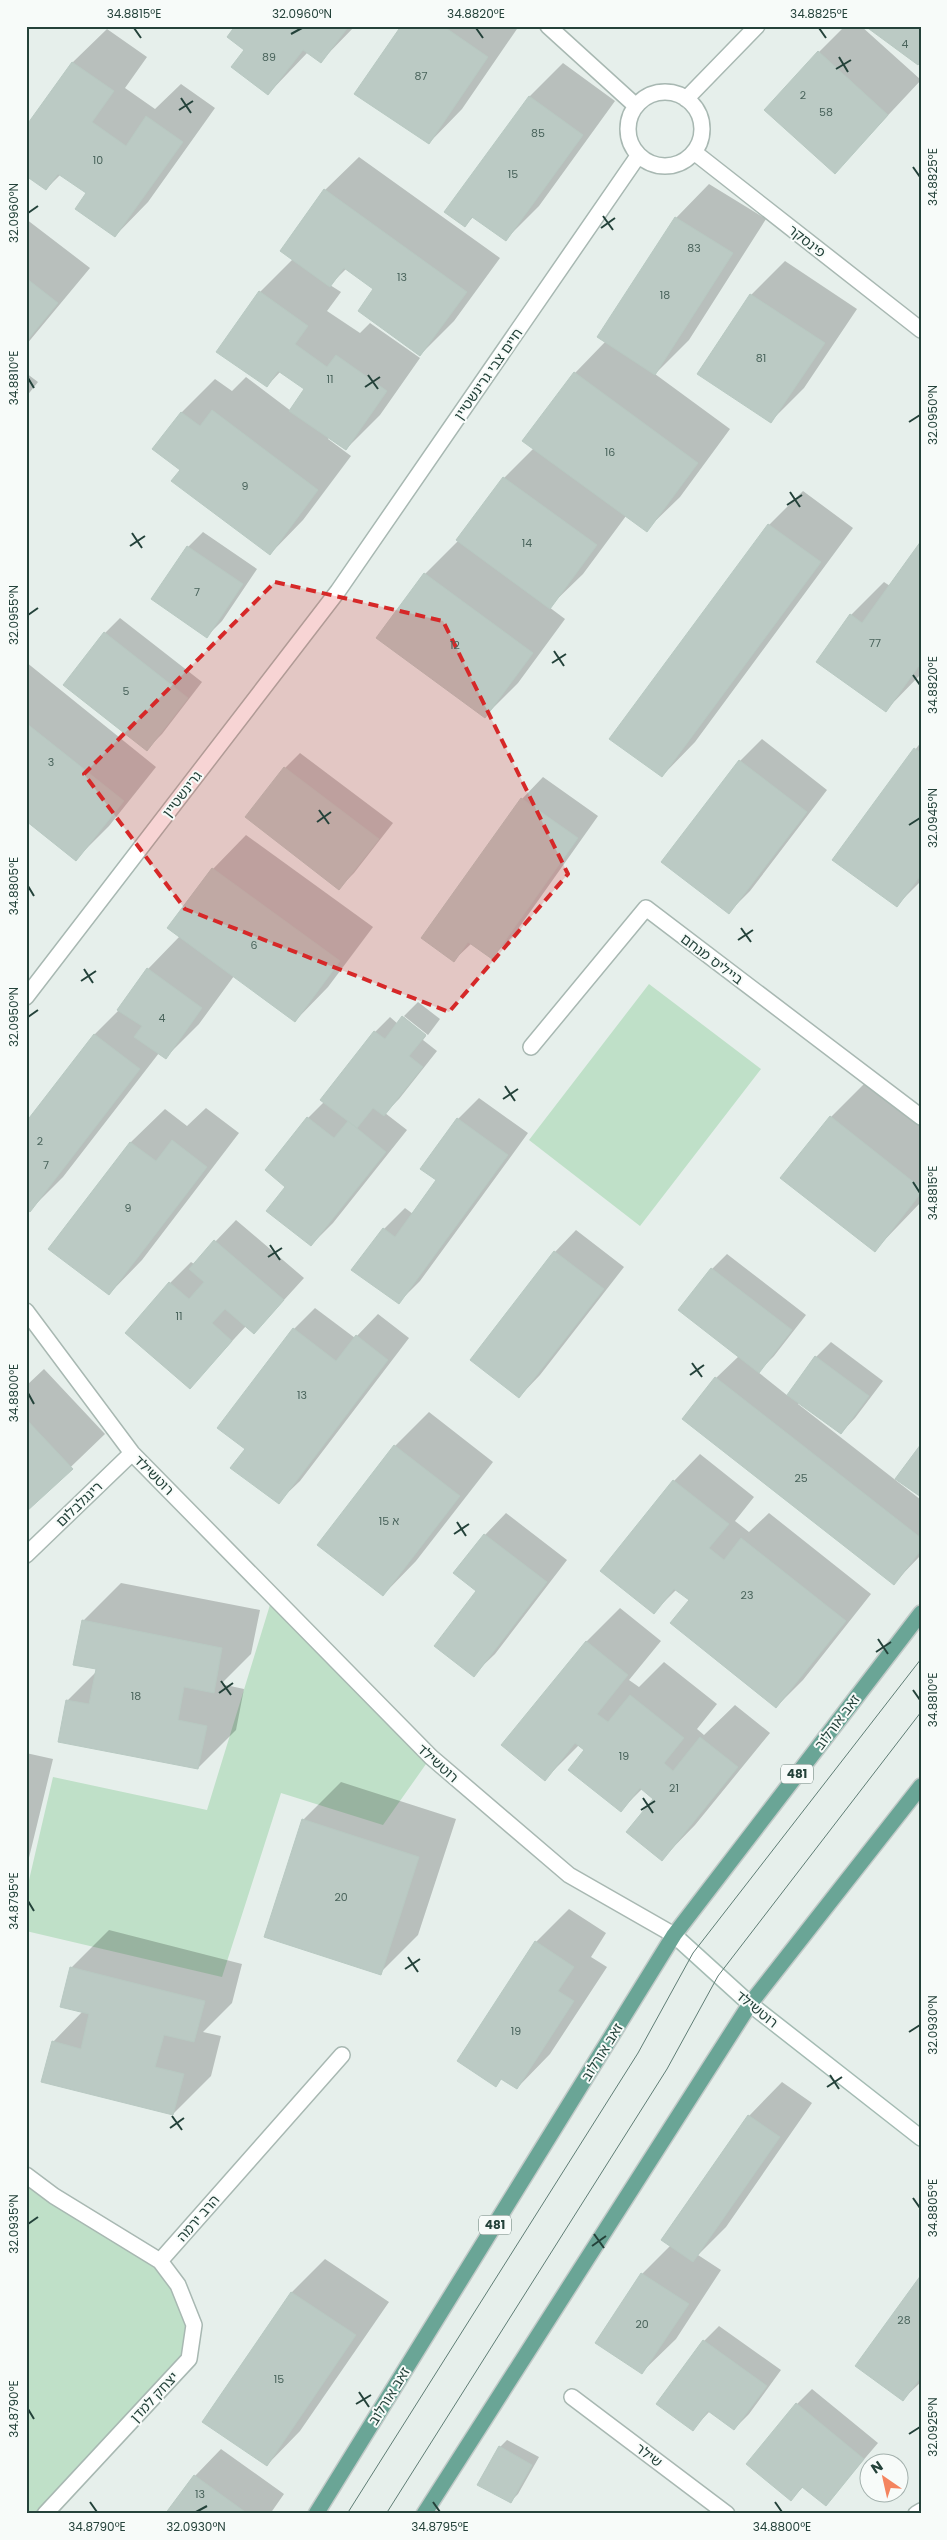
<svg xmlns="http://www.w3.org/2000/svg" width="947" height="2540" viewBox="0 0 947 2540" font-family="Poppins,'Noto Sans Hebrew',sans-serif">
  <rect width="100%" height="100%" fill="#e6efeb"/>
  <!-- green -->
  <path fill="#bfe0c8" d="M649,984L761,1069L640,1226L529,1140Z
    M273,1595L431,1757L383,1825L281,1793L222,1977L26,1931V1893L53,1777L207,1810Z
    M26,2175L160,2261L194,2325L189,2359L45,2514H26Z"/>
  <!-- shadow -->
  <path fill="#0003" d="M236,26H355L321,61L308,52L268,94Z
    M402,26H519L462,109L429,143Z
    M845,26H861L921,80L835,172L819,52Z
    M107,29L147,57L125,88L155,109L181,84L215,108L148,202L115,236L88,193L61,174L46,189L26,128L73,62Z
    M563,63L615,101L539,206L506,239L474,216L465,226L446,212L530,96Z
    M359,157L500,258L454,321L420,355L375,289L347,268L330,285L341,292L327,311L360,333L370,323L420,358L380,415L346,449L329,437L328,439L351,456L303,520L270,554L181,469L154,449L182,412L215,379L232,391L246,377L291,411L306,389L281,371L267,386L260,292L293,259L325,190Z
    M709,184L766,219L689,340L655,374L730,429L680,497L646,530L626,516L583,574L549,607L565,619L518,683L485,716L425,574L459,540L504,478L534,448L575,373L606,341L599,337L676,218Z
    M26,219L90,268L26,345Z
    M785,261L857,309L804,388L770,422L698,373L751,295Z
    M26,373L38,382L26,397Z
    M803,491L853,528L695,742L662,776L611,739L769,525Z
    M203,532L257,569L222,621L207,636L188,547Z
    M921,543V674L886,710L851,615L884,582L890,586Z
    M120,618L202,682L162,734L147,749L65,685L105,633Z
    M26,662L156,767L109,826L76,859L26,820Z
    M762,739L827,790L750,891L729,912L663,862L740,761Z
    M921,742V881L897,905L834,860Z
    M300,753L393,823L354,873L339,888L247,817L285,768Z
    M543,777L598,816L513,936L492,957L472,943L454,960L423,937L522,799Z
    M246,835L373,927L328,987L295,1021L234,976L199,1024L166,1057L159,1053L63,1177L30,1210L26,1124L95,1034L119,1010L148,969L180,936L213,869Z
    M418,1002L440,1019L428,1035L404,1016Z
    M390,1017L398,1024L404,1017L426,1036L423,1040L437,1051L399,1099L385,1113L407,1130L333,1223L311,1245L287,1187L308,1118L324,1102L375,1032Z
    M869,1079L921,1120V1202L875,1250L831,1117Z
    M479,1098L528,1133L420,1281L399,1302L384,1229L405,1208L413,1214L438,1180L458,1119Z
    M206,1108L239,1133L142,1260L109,1294L50,1249L131,1142L165,1109L187,1126Z
    M236,1220L304,1278L254,1333L246,1326L190,1387L170,1283L191,1262L194,1264Z
    M576,1230L624,1267L540,1375L519,1397L555,1252Z
    M727,1254L806,1315L774,1356L758,1372L788,1396L816,1357L831,1342L883,1381L855,1418L841,1433L799,1402L798,1404L921,1500V1555L894,1583L716,1378L739,1356L712,1269Z
    M315,1308L355,1338L378,1314L409,1338L300,1481L278,1502L246,1449L294,1329Z
    M44,1369L105,1434L26,1510V1386Z
    M429,1412L493,1462L416,1561L383,1595L319,1545L395,1446Z
    M700,1454L754,1497L735,1521L749,1532L769,1513L871,1594L803,1680L776,1707L691,1600L677,1589L654,1612L674,1481Z
    M506,1513L567,1560L495,1654L473,1675L478,1591L485,1535Z
    M121,1583L260,1610L251,1654L221,1684L244,1689L236,1730L198,1768L68,1700L97,1671L83,1621Z
    M620,1608L661,1641L629,1680L639,1687L664,1662L717,1704L697,1729L704,1735L735,1705L770,1733L695,1825L662,1859L654,1799L642,1789L621,1810L586,1749L580,1744L545,1779L586,1642Z
    M26,1753L53,1759L26,1870Z
    M341,1782L456,1819L418,1935L380,1973L303,1820Z
    M569,1909L606,1933L591,1957L607,1967L550,2054L517,2088L502,2078L496,2085L536,1942Z
    M109,1930L242,1964L232,2003L203,2032L221,2036L211,2076L173,2114L53,2042L83,2011L71,1968Z
    M782,2082L812,2103L726,2227L698,2255L721,2270L676,2339L642,2372L596,2342L642,2274L671,2245L749,2116Z
    M325,2259L389,2302L300,2431L267,2465L204,2422L292,2292Z
    M921,2277V2382L903,2399Z
    M719,2326L781,2370L749,2414L734,2429L710,2411L693,2429L658,2404L704,2341Z
    M812,2389L878,2443L826,2504L804,2486L791,2499L797,2404Z
    M507,2440L539,2457L518,2494L511,2501L500,2447Z
    M221,2449L284,2494L270,2514H167L195,2476Z"/>
  <!-- building -->
  <path fill="#bbcac4" stroke="#b8c9c2" d="M235,26H349L321,63L303,50L268,95L231,67L244,50L227,37Z
    M401,26H443L488,57L429,144L354,94Z
    M865,26H921V61L918,65Z
    M818,51L888,115L835,174L764,110Z
    M72,62L114,91L92,122L126,146L146,116L183,142L115,237L75,209L86,193L58,174L46,190L26,176V126Z
    M529,96L583,135L506,241L472,217L465,227L444,212Z
    M324,189L467,292L420,356L358,311L373,289L344,268L330,287L280,251Z
    M675,217L733,253L655,375L597,337Z
    M26,278L58,303L26,342Z
    M259,291L308,326L295,344L327,367L336,355L387,391L346,450L289,411L304,389L278,371L267,387L216,352Z
    M750,294L825,343L771,423L697,374Z
    M574,372L698,463L647,532L522,441Z
    M212,410L318,490L270,555L171,481L180,470L152,449L181,412L200,426Z
    M503,477L597,545L550,609L456,540Z
    M768,524L821,562L662,777L609,739Z
    M921,541V663L886,712L816,662L850,614L862,623Z
    M187,546L243,584L207,638L151,599Z
    M424,573L533,653L485,718L376,638Z
    M104,632L188,698L147,751L63,685Z
    M26,723L124,801L76,861L26,821Z
    M914,748L921,753V875L897,907L832,860Z
    M739,760L807,812L729,914L661,862Z
    M284,767L379,839L339,890L245,817Z
    M521,798L578,838L492,959L468,942L454,962L421,938Z
    M212,868L340,961L295,1022L167,928Z
    M147,968L202,1008L166,1059L134,1037L142,1026L117,1010Z
    M402,1016L426,1035L409,1056L423,1067L384,1116L373,1108L357,1128L320,1100L374,1031L385,1039Z
    M94,1034L140,1069L30,1212L26,1209V1122Z
    M830,1116L921,1188V1193L875,1252L780,1178Z
    M307,1117L334,1138L348,1121L386,1152L311,1246L266,1211L285,1187L265,1170Z
    M457,1118L508,1155L399,1304L351,1270L383,1228L395,1237L436,1180L420,1169Z
    M172,1140L207,1167L109,1295L48,1249L130,1142L156,1161Z
    M214,1240L284,1300L254,1334L225,1309L212,1323L232,1341L190,1389L125,1333L169,1282L189,1299L204,1282L189,1269Z
    M554,1251L604,1289L519,1398L470,1360Z
    M711,1268L792,1330L759,1373L678,1310Z
    M293,1328L336,1361L356,1335L388,1360L279,1504L230,1468L245,1449L217,1428Z
    M815,1356L869,1396L841,1434L787,1395Z
    M715,1377L921,1538V1550L894,1585L682,1419Z
    M26,1419L73,1469L26,1512Z
    M921,1444V1497L895,1479Z
    M394,1445L460,1496L383,1596L317,1545Z
    M673,1480L729,1524L709,1548L724,1560L741,1538L846,1621L776,1708L670,1623L689,1600L674,1589L654,1614L600,1571Z
    M484,1534L547,1582L474,1677L434,1646L476,1591L453,1573Z
    M82,1620L222,1648L214,1693L184,1687L178,1720L207,1726L198,1769L58,1742L66,1700L89,1704L96,1669L73,1665Z
    M586,1641L628,1675L597,1714L608,1722L630,1695L684,1738L664,1763L673,1771L700,1737L738,1767L662,1861L626,1832L653,1799L640,1788L621,1812L568,1770L584,1750L575,1743L545,1781L501,1745Z
    M302,1819L419,1857L381,1975L264,1937Z
    M535,1941L574,1967L558,1991L574,2001L517,2089L501,2079L496,2087L457,2061Z
    M70,1967L205,2001L194,2042L164,2035L155,2067L184,2074L173,2115L41,2082L52,2041L81,2049L89,2014L60,2007Z
    M748,2115L780,2137L693,2262L661,2240Z
    M641,2273L689,2304L642,2374L595,2343Z
    M921,2275V2377L903,2401L855,2366Z
    M291,2292L356,2335L267,2466L202,2422Z
    M703,2340L767,2386L734,2430L708,2411L693,2431L656,2404Z
    M796,2403L864,2459L826,2506L802,2487L791,2501L746,2464Z
    M499,2446L532,2465L511,2503L477,2485Z
    M194,2475L248,2514H165Z"/>
  <g fill="none" stroke-linecap="round" stroke-linejoin="round">
    <defs>
      <path id="street" d="M548,26L636,106
        M628 129a37 37 0 1 1 74 0a37 37 0 1 1-74 0Z
        M686,99L757,26
        M694,152L921,330
        M26,997L338,591L638,156
        M531,1047L646,908L921,1117
        M26,1311L132,1453L431,1757L569,1875L674,1935
        M26,1555L132,1453
        M26,2175L54,2196L160,2261L178,2285L194,2325L189,2359L45,2514
        M160,2261L342,2055
        M572,2397L727,2514
        M916,2514L921,2511"/>
      <path id="secondary" d="M674,1935L750,2004L921,2138"/>
      <path id="primary" d="M316,2514L674,1935L921,1613
        M424,2514L750,2004L921,1786"/>
    </defs>
    <!-- street casing -->
    <use href="#street" stroke="#a8b8b2" stroke-width="18"/>
    <!-- secondary casing -->
    <use href="#secondary" stroke="#a4bbb3" stroke-width="18"/>
    <!-- primary casing -->
    <use href="#primary" stroke="#c2cac8" stroke-width="18"/>
    <!-- street -->
    <use href="#street" stroke="#fff" stroke-width="15"/>
    <!-- secondary -->
    <use href="#secondary" stroke="#fff" stroke-width="15"/>
    <!-- primary -->
    <use href="#primary" stroke="#6aa596" stroke-width="15"/>
    <!-- tram -->
    <path stroke="#5f7d75" stroke-width="1" d="M347,2514L638,2053L693,1953L921,1659
      M386,2514L667,2069L718,1976L921,1712"/>
  </g>
  <!-- marked area -->
  <path fill="#d62828" fill-opacity="0.2" stroke="#d62828" stroke-width="4" stroke-dasharray="10 6" stroke-linejoin="round" d="M275,582L443,621L568,874L449,1012L185,909L84,774Z"/>
  <!-- ticks -->
  <path fill="none" stroke="#24423a" stroke-width="2" d="M134,28L141,38M476,28L483,38M819,28L826,38M291,34L302,28M839,57L848,72M836,69L851,60M181,98L191,113M179,110L193,101M913,167L920,177M28,213L38,206M603,216L613,230M601,228L615,218M368,375L378,389M28,378L34,388M365,387L380,377M909,422L920,415M790,492L800,507M787,505L802,495M132,533L142,548M130,546L145,536M28,615L38,608M554,651L564,666M552,663L566,654M913,675L920,685M319,810L329,824M317,822L331,812M909,825L920,818M28,886L34,896M741,928L751,942M738,940L753,930M84,969L93,983M81,981L96,971M28,1017L38,1010M505,1086L515,1101M503,1099L518,1089M913,1182L920,1193M270,1245L280,1260M268,1257L282,1248M692,1363L702,1377M690,1375L704,1365M28,1393L34,1404M457,1522L466,1536M454,1534L469,1524M878,1639L888,1654M876,1652L891,1642M221,1681L231,1695M913,1690L920,1700M219,1693L233,1683M643,1798L653,1813M641,1810L655,1801M28,1901L34,1911M408,1957L418,1972M405,1969L420,1959M909,2032L920,2025M830,2075L839,2089M827,2087L842,2077M172,2116L182,2130M170,2128L184,2118M913,2198L920,2208M28,2224L38,2217M594,2234L604,2248M592,2246L606,2236M359,2392L369,2407M356,2404L371,2395M28,2409L34,2419M909,2434L920,2427M90,2502L97,2512M433,2502L440,2512M775,2502L782,2512M196,2512L207,2506"/>
  <g text-anchor="middle" stroke-width="4" stroke-linejoin="round" paint-order="stroke">
    <!-- number labels -->
    <g font-size="11" fill="#4a645c">
      <text x="905" y="48">4</text>
      <text x="269" y="61">89</text>
      <text x="421" y="80">87</text>
      <text x="803" y="99">2</text>
      <text x="826" y="116">58</text>
      <text x="538" y="137">85</text>
      <text x="98" y="164">10</text>
      <text x="513" y="178">15</text>
      <text x="694" y="252">83</text>
      <text x="402" y="281">13</text>
      <text x="665" y="299">18</text>
      <text x="761" y="362">81</text>
      <text x="330" y="383">11</text>
      <text x="610" y="456">16</text>
      <text x="245" y="490">9</text>
      <text x="527" y="547">14</text>
      <text x="197" y="596">7</text>
      <text x="875" y="647">77</text>
      <text x="455" y="649">12</text>
      <text x="126" y="695">5</text>
      <text x="51" y="766">3</text>
      <text x="254" y="949">6</text>
      <text x="162" y="1022">4</text>
      <text x="40" y="1145">2</text>
      <text x="46" y="1169">7</text>
      <text x="128" y="1212">9</text>
      <text x="179" y="1320">11</text>
      <text x="302" y="1399">13</text>
      <text x="801" y="1482">25</text>
      <text x="389" y="1525">15 א</text>
      <text x="747" y="1599">23</text>
      <text x="136" y="1700">18</text>
      <text x="624" y="1760">19</text>
      <text x="674" y="1792">21</text>
      <text x="341" y="1901">20</text>
      <text x="516" y="2035">19</text>
      <text x="904" y="2324">28</text>
      <text x="642" y="2328">20</text>
      <text x="279" y="2383">15</text>
      <text x="200" y="2498">13</text>
    </g>
    <!-- shield labels -->
    <g fill="#f7fbf9" stroke="#637a73" stroke-width="1">
      <rect x="781" y="1764.5" width="32" height="19" rx="4"/>
      <rect x="479" y="2215.5" width="32" height="19" rx="4"/>
    </g>
    <g font-size="12" font-weight="bold" fill="#24423a">
      <text x="797" y="1778">481</text>
      <text x="495" y="2229">481</text>
    </g>
    <!-- street labels -->
    <g font-size="14" fill="#24423a" stroke="#f7fbf9">
      <text transform="translate(807 241) rotate(38)" y="5">פינסקר</text>
      <text transform="translate(488 374) rotate(-55)" y="5">חיים צבי גרינשטיין</text>
      <text transform="translate(182 794) rotate(-52)" y="5">גרינשטיין</text>
      <text transform="translate(712 959) rotate(37)" y="5">בייליס מנחם</text>
      <text transform="translate(154 1475) rotate(45)" y="5">רוטשילד</text>
      <text transform="translate(79 1504) rotate(-44)" y="5">רינגלבלום</text>
      <text transform="translate(837 1722) rotate(-53)" y="5">זאב אורלוב</text>
      <text transform="translate(438 1763) rotate(42)" y="5">רוטשילד</text>
      <text transform="translate(757 2009) rotate(39)" y="5">רוטשילד</text>
      <text transform="translate(602 2052) rotate(-58)" y="5">זאב אורלוב</text>
      <text transform="translate(198 2218) rotate(-49)" y="5">הרב ירמה</text>
      <text transform="translate(389 2396) rotate(-58)" y="5">זאב אורלוב</text>
      <text transform="translate(154 2397) rotate(-47)" y="5">יצחק למדן</text>
      <text transform="translate(649 2455) rotate(37)" y="5">שילר</text>
    </g>
  </g>
  <!-- border -->
  <rect width="947" height="2540" fill="none" stroke="#f7fbf9" stroke-width="55"/>
  <!-- north arrow -->
  <g transform="translate(884 2478) rotate(326)"><circle r="24" fill="#f7fbf9" stroke="#a3b1ad"/>
  <path d="M0-4L9 19L0 12L-9 19Z" fill="#f4845f"/>
  <text y="-8" font-size="14" font-weight="bold" text-anchor="middle" fill="#24423a">N</text>
  </g>
  <rect x="28" y="28" width="892" height="2484" fill="none" stroke="#24423a" stroke-width="2"/>
  <g font-size="12" text-anchor="middle" fill="#24423a">
    <text x="134" y="18">34.8815°E</text>
    <text x="302" y="18">32.0960°N</text>
    <text x="476" y="18">34.8820°E</text>
    <text x="819" y="18">34.8825°E</text>
    <text transform="translate(933 177) rotate(-90)" y="4">34.8825°E</text>
    <text transform="translate(14 213) rotate(-90)" y="4">32.0960°N</text>
    <text transform="translate(14 378) rotate(-90)" y="4">34.8810°E</text>
    <text transform="translate(933 415) rotate(-90)" y="4">32.0950°N</text>
    <text transform="translate(14 615) rotate(-90)" y="4">32.0955°N</text>
    <text transform="translate(933 685) rotate(-90)" y="4">34.8820°E</text>
    <text transform="translate(933 818) rotate(-90)" y="4">32.0945°N</text>
    <text transform="translate(14 886) rotate(-90)" y="4">34.8805°E</text>
    <text transform="translate(14 1017) rotate(-90)" y="4">32.0950°N</text>
    <text transform="translate(933 1193) rotate(-90)" y="4">34.8815°E</text>
    <text transform="translate(14 1393) rotate(-90)" y="4">34.8800°E</text>
    <text transform="translate(933 1700) rotate(-90)" y="4">34.8810°E</text>
    <text transform="translate(14 1901) rotate(-90)" y="4">34.8795°E</text>
    <text transform="translate(933 2025) rotate(-90)" y="4">32.0930°N</text>
    <text transform="translate(933 2208) rotate(-90)" y="4">34.8805°E</text>
    <text transform="translate(14 2224) rotate(-90)" y="4">32.0935°N</text>
    <text transform="translate(14 2409) rotate(-90)" y="4">34.8790°E</text>
    <text transform="translate(933 2427) rotate(-90)" y="4">32.0925°N</text>
    <text x="97" y="2531">34.8790°E</text>
    <text x="196" y="2531">32.0930°N</text>
    <text x="440" y="2531">34.8795°E</text>
    <text x="782" y="2531">34.8800°E</text>
  </g>
</svg>
